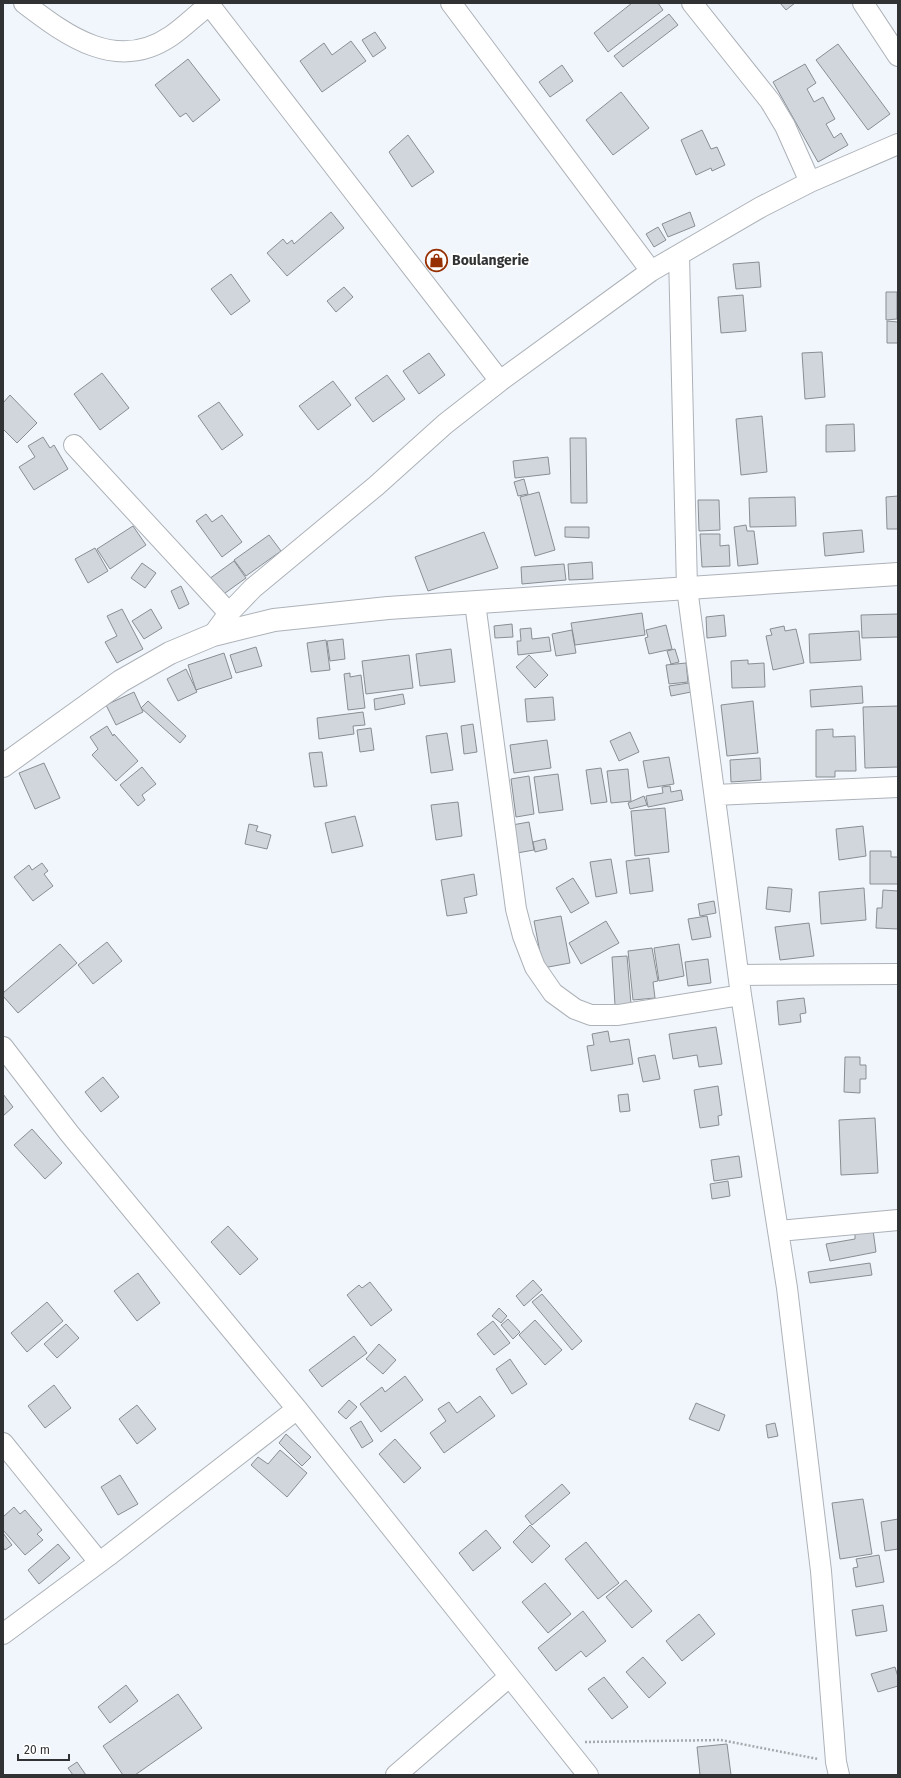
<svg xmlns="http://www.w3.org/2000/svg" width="901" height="1778" viewBox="0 0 901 1778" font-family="'Fira Sans',sans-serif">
  <rect width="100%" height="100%" fill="#f1f6fc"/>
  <!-- building -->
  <path fill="#d0d6dc" stroke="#898e93" d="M632,3H658L663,10L608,52L594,33Z
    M780,3H795L786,10Z
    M669,14L678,25L623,67L614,56Z
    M375,32L386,48L373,57L362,40Z
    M351,41L366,61L322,92L300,61L324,43L332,55Z
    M838,44L890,114L868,130L816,60Z
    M188,59L220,100L193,122L186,113L180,117L155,85Z
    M805,64L816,83L807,89L814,102L823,97L835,119L826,124L834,138L841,133L848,145L818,162L773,82Z
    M562,65L573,81L550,97L539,82Z
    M621,92L649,128L613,155L586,120Z
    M702,130L711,149L717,147L725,165L712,171L711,168L696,175L681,140Z
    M408,135L434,172L412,187L389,152Z
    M331,212L344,228L287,276L267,253L283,239L287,244L292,240L294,244Z
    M690,212L695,226L668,237L662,224Z
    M658,227L666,240L654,247L646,234Z
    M759,262L761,287L736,289L733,264Z
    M231,274L250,301L231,315L211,289Z
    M344,287L353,297L336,312L327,301Z
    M886,292H897V319L886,320Z
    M743,295L746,331L721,333L718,297Z
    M887,321L898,322V343H887Z
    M822,352L825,397L805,399L802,353Z
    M429,353L445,375L419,394L403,371Z
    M102,373L129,408L100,430L74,394Z
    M387,375L405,399L373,422L355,398Z
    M333,381L351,405L318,430L299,406Z
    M10,395L37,423L17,443L3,429V403Z
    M219,402L243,435L222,450L198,416Z
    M762,416L767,472L741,475L736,419Z
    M854,424L855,451L826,452V425Z
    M43,437L50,448L54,445L68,469L34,490L19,467L35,457L28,446Z
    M570,438H586L587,503H571Z
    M548,457L550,474L515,478L513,461Z
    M524,479L528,494L518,496L514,482Z
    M539,492L555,550L535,556L520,497Z
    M898,496V529H887L886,497Z
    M795,497L796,526L750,527L749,498Z
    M698,500H719L720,530L699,531Z
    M206,514L212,522L222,515L242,542L222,557L196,521Z
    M746,525L747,531H754L758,564L738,566L734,527Z
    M133,526L146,545L110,569L97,549Z
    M565,527H589V538L565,537Z
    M862,530L864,552L825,556L823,533Z
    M484,532L498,568L428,591L415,557Z
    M700,534H720V546L729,545L730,566L702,567Z
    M269,535L281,551L246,576L234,560Z
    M95,548L108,571L88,583L75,559Z
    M234,561L246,578L221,596L209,579Z
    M592,562L593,579L569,580L568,564Z
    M142,563L156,573L145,588L131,578Z
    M564,564L566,580L522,584L521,567Z
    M181,586L189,604L179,609L171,591Z
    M122,609L143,649L117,663L105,642L117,636L107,616Z
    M151,609L162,628L144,639L132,621Z
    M642,613L645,635L575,645L571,623Z
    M898,614V637L862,638L861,615Z
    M724,615L726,636L707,638L706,617Z
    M512,624L513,637L495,638L494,626Z
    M666,625L672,649L649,654L645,638L648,637L646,630Z
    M784,626L785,631L796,629L804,663L773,670L766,636L772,635L770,629Z
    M531,628L532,639L549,637L551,651L518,655L517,641H521L520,629Z
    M572,630L576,653L556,656L552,634Z
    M859,631L861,660L810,663L809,634Z
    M343,639L345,659L330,661L327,641Z
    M326,640L330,670L311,672L307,643Z
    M256,647L262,666L236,673L230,655Z
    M451,649L455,682L420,686L416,654Z
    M675,649L679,662L671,664L667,651Z
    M224,653L232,678L196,690L188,665Z
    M409,655L413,688L366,694L362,661Z
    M529,655L548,675L535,688L516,667Z
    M748,660V664L764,663L765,687L732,688L731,661Z
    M686,663L688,682L669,684L666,665Z
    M186,669L197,692L178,701L167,679Z
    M350,673V677L361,675L365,708L348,710L344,674Z
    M689,683L691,692L671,696L669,686Z
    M862,686L863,703L811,707L810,690Z
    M134,692L143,712L116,725L106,705Z
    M403,694L405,704L375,710L374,699Z
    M553,697L555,720L527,722L525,699Z
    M148,701L186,736L180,743L141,708Z
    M753,701L758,753L727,756L721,705Z
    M898,706V767L865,768L863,707Z
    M363,712L365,725L353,726L354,734L319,739L317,718Z
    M473,724L477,752L464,754L461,726Z
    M107,726L113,736L114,734L138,761L116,781L92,755L98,749L90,737Z
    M371,728L374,750L360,752L357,730Z
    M833,729V737L855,736L856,771H835V777H816V730Z
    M630,732L639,752L619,761L610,741Z
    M447,733L453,770L431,773L426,736Z
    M547,740L551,768L514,773L510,745Z
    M322,752L327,786L314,787L309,753Z
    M669,757L674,784L648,788L643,761Z
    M760,758L761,780L731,782L730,760Z
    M44,763L60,798L35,809L19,773Z
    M142,767L156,784L142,795L145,800L138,806L120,785Z
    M601,768L607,802L591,804L586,770Z
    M628,769L631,801L611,803L607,771Z
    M558,774L563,810L539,813L534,777Z
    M529,776L534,814L516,817L511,779Z
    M670,786L671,792L681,790L683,800L648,807L646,796L663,793L662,787Z
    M644,796L647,805L630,809L628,803Z
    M458,802L462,836L436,840L431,805Z
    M665,808L669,852L635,856L631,811Z
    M355,816L363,846L332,853L325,823Z
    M529,822L534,850L517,853L512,825Z
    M249,824L258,826L256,831L271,835L267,849L245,844Z
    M863,826L866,856L839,860L836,829Z
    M545,839L547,849L535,852L533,842Z
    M870,851H891V857H898V884H870Z
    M649,858L653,891L630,894L626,861Z
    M611,859L617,893L596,897L590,862Z
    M42,863L48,871L44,874L53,886L33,901L14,877L29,865L32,870Z
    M474,874L477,895L464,898L467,913L447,916L441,880Z
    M573,878L589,903L571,913L556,888Z
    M768,887L792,889L790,912L766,909Z
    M864,888L866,920L821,924L819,892Z
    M883,890L898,891V929L876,928L877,908H882Z
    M714,901L716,913L700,916L698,904Z
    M561,916L570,963L543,968L534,921Z
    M707,916L711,937L692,940L688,919Z
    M606,921L619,943L581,964L569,943Z
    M809,923L814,956L780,960L775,927Z
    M107,942L122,961L93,984L78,965Z
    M60,944L77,963L18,1013L3,996V993Z
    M679,944L684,976L659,981L654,948Z
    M652,948L658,981L653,982L655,998L633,1000L628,951Z
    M627,956L631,1004L615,1005L612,957Z
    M708,959L711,983L688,986L685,962Z
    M804,998L806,1013L800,1014L801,1022L779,1025L777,1001Z
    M716,1027L722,1064L699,1067L697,1055L673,1059L669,1034Z
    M608,1031L610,1042L629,1039L633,1064L591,1071L587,1046L594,1045L592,1034Z
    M655,1055L660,1079L643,1082L638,1058Z
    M845,1057H860V1065H866V1079H860V1093L844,1092Z
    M103,1077L119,1097L101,1112L85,1092Z
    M718,1086L722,1115L718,1116L719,1125L700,1128L694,1090Z
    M3,1094L13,1107L3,1116Z
    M628,1094L630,1111L620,1112L618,1095Z
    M875,1118L878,1173L841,1175L839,1120Z
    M32,1129L62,1163L45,1179L14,1145Z
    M739,1156L742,1177L714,1181L711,1160Z
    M728,1181L730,1196L712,1199L710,1184Z
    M228,1226L258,1259L240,1275L211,1242Z
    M873,1230L876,1252L830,1261L826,1244L855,1239V1234Z
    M870,1263L872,1275L810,1283L808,1272Z
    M138,1273L160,1303L137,1321L114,1291Z
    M533,1280L542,1290L524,1306L516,1296Z
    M370,1282L392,1310L371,1326L347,1295L359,1285L362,1288Z
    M542,1294L582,1341L572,1350L532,1302Z
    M47,1302L63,1321L27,1352L11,1333Z
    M499,1308L507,1316L501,1323L492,1316Z
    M508,1319L520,1332L513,1339L501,1325Z
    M535,1320L562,1350L545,1365L519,1335Z
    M493,1321L510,1343L494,1355L477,1334Z
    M66,1324L79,1338L57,1358L44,1344Z
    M354,1336L367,1353L322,1387L309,1370Z
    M379,1344L396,1360L383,1374L366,1359Z
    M510,1359L527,1384L512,1394L496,1369Z
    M405,1376L423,1400L381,1432L360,1404L382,1387L385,1392Z
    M54,1385L71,1408L45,1428L28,1406Z
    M480,1396L495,1416L444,1453L430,1433L446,1421L438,1409L449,1402L457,1413Z
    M349,1400L357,1407L346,1419L338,1412Z
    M696,1403L725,1415L719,1431L689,1419Z
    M137,1405L156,1429L137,1444L119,1419Z
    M361,1421L373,1441L362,1448L350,1428Z
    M775,1423L778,1436L768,1438L766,1425Z
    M286,1434L311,1457L302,1466L279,1443Z
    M395,1439L421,1468L404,1483L379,1454Z
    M280,1450L307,1473L287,1497L251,1465L258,1457L268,1464Z
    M120,1475L138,1504L118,1515L101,1487Z
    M562,1484L570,1493L532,1525L525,1516Z
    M863,1499L872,1554L840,1559L832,1503Z
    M14,1507L20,1514L25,1510L42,1530L37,1534L43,1540L25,1555L3,1530V1517Z
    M898,1519V1549L885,1551L881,1522Z
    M530,1525L550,1546L532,1563L513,1542Z
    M486,1530L501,1548L473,1571L459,1553Z
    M3,1533L12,1545L5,1550L3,1547Z
    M586,1542L619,1583L598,1599L565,1559Z
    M58,1544L70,1558L39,1584L28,1570Z
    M879,1555L884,1582L856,1587L853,1568L858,1567L856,1559Z
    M626,1580L652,1611L632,1628L606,1597Z
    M545,1583L571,1614L548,1633L522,1602Z
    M883,1605L887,1631L856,1636L852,1610Z
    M583,1611L606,1641L586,1657L581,1651L556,1671L538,1648Z
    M699,1614L715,1634L682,1661L666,1641Z
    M643,1657L666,1683L649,1698L626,1672Z
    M895,1667L898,1677V1686L878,1692L871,1674Z
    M604,1677L628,1707L612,1719L588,1689Z
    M126,1685L138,1701L110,1723L98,1707Z
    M178,1694L202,1728L135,1775H123L103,1746Z
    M727,1744L731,1775H700L697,1747Z
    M77,1762L86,1775H73L68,1768Z"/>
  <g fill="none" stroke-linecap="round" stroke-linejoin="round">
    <defs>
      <path id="street" d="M24,3C67,36 117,73 171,36C184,27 196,15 209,5
        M208,3L500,381
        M451,3L651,271
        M692,3L770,101L785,126L810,182
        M863,3L898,56
        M679,255L687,588L741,995L787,1288L821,1571L836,1762L839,1775
        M74,445L229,613
        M475,603L516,909L523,936L535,967L553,993L575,1009L591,1015H618L741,995
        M213,635L229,613L253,588L376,486L445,424L500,381L651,271L761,207L810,182L898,144
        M715,795L898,787
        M740,975L898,974
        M3,1047L69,1133L297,1409L588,1775
        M779,1231L898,1220
        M3,1443L99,1562
        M3,1634L108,1556L297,1409
        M396,1775L509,1677"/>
      <path id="secondary" d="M3,766L121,681L170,653L213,635L274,620L388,608L898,574"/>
    </defs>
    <!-- street casing -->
    <use href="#street" stroke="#adb2b8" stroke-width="22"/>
    <!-- secondary casing -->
    <use href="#secondary" stroke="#adb2b8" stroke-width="24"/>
    <!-- path -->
    <path stroke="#a5a9ae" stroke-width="2.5" stroke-dasharray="2 2" stroke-linecap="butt" d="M585,1742L721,1740L818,1759"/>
    <!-- street -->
    <use href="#street" stroke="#fff" stroke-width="20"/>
    <!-- secondary -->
    <use href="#secondary" stroke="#fff" stroke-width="22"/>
  </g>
  <!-- icons -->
  <defs>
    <symbol id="shop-ring" viewBox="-11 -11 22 22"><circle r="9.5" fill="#fff" stroke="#963003" stroke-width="1.5"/><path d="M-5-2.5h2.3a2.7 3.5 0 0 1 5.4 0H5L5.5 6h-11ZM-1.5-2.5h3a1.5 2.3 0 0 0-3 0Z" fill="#963003"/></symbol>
  </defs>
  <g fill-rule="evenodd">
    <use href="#shop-ring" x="424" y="248" width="25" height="25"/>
  </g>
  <g text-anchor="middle" stroke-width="4" stroke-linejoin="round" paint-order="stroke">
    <!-- poi labels -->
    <g font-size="14" font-weight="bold" fill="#303234" stroke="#fff" text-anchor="start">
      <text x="452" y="265">Boulangerie</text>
    </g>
  </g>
  <!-- border -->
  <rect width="901" height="1778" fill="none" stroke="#303234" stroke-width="8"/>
  <!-- scale -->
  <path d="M18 1754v6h51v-6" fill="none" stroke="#303234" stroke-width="2"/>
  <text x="24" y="1754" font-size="12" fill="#303234" stroke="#ffffff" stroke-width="3" paint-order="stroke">20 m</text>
</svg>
